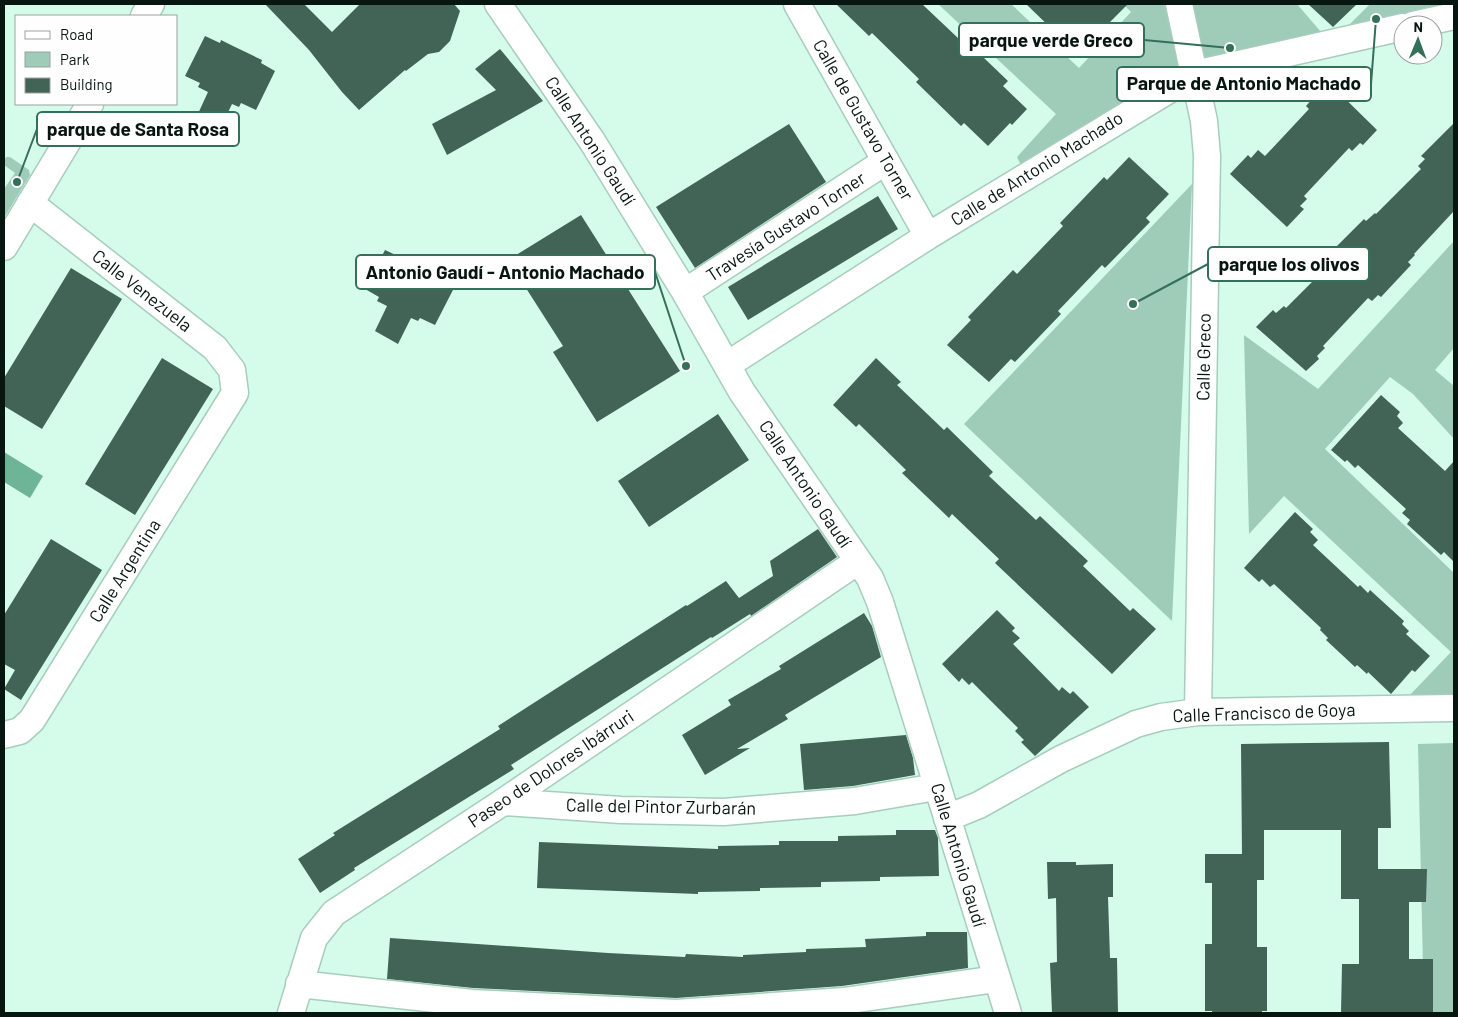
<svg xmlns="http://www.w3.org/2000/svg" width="1458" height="1017" viewBox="0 0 1458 1017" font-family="Barlow,sans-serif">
  <rect width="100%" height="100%" fill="#d5fcea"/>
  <!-- green -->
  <path fill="#9eccb8" d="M938,4H1011L1079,68L1131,12L1123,4H1170L1185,68L1022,167L1017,157L1056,114Z
    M1190,4H1297L1321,32L1203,64Z
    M1370,4H1454L1342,32Z
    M6,157H10L29,170L30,175L4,218V189L15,173L4,165V161Z
    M1192,184L1172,621L964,424Z
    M1454,241V348L1435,370L1454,386V439L1413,394L1390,377L1325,449L1454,573V696L1408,697L1451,652L1284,496L1249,534L1244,335L1318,389Z
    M1454,743V1013H1424L1418,744Z"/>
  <!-- water -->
  <path fill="#6eb598" d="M4,452L43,476L30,498L4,482Z"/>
  <!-- building -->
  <path fill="#426456" d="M265,4H304L332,32L360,4H454L460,11L450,41L439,52L428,54L406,71L405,70L359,110L342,92L309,50Z
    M836,4H922L958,38L960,35L1008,81L1003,86L1027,109L1012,125L1010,123L988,146L964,123L961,126L916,82L919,79L872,33L869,36Z
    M1026,4H1128L1074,58L1051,36L1055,32Z
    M1308,4H1357L1333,27Z
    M205,36L220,43L221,40L233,46L262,60L261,63L275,71L256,110L241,103L239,107L232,104L220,129L196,118L208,92L198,87L200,83L185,76Z
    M500,49L543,101L447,155L432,124L496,90L475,69Z
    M1325,79L1377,130L1363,145L1360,143L1352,151L1349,148L1304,196L1307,199L1300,206L1304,209L1287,227L1230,174L1248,155L1251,158L1258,150L1265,156L1309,109L1306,106L1313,98L1309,95Z
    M1454,123V211L1414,254L1415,255L1408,262L1411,265L1381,297L1378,295L1372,301L1368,298L1323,346L1325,348L1317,356L1319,359L1306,371L1256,327L1273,310L1276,313L1284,306L1286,308L1332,262L1329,259L1335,253L1333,250L1364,219L1366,221L1375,213L1376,214L1421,169L1418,166L1425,159L1421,156Z
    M789,124L826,182L695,268L656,207Z
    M1129,157L1169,194L1146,218L1150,222L1105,268L1102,265L1058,311L1061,314L1015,362L1011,359L989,382L947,345L971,320L968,317L1013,270L1017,274L1063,226L1060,223L1104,177L1107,180Z
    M878,196L898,229L748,320L728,287Z
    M581,215L680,371L597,422L553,352L563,346L508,260Z
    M385,250L400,257L402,254L442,275L441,278L455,286L435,325L420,318L418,321L411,318L398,344L375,331L387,306L377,301L379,297L365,289Z
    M71,268L122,299L42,429L4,406V378Z
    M162,358L213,389L135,515L85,484Z
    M876,358L901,382L897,385L944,430L947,427L993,472L989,476L1036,520L1040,516L1088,561L1083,566L1130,611L1133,608L1156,629L1112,674L995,563L999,559L952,514L949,518L902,473L906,470L859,424L856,427L833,405Z
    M1381,395L1400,412L1397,416L1403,423L1398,428L1445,471L1454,461V562L1444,552L1441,555L1407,524L1410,520L1402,513L1406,509L1358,465L1355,468L1347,460L1345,462L1331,450Z
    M718,414L749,460L649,527L618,481Z
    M1295,512L1313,529L1310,532L1318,540L1313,545L1358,587L1360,585L1368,593L1370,590L1404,621L1402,624L1409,631L1406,634L1430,656L1415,672L1412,670L1391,694L1368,672L1367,674L1357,665L1355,667L1326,640L1328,638L1320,630L1321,628L1274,584L1270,587L1262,579L1259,582L1244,568Z
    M818,529L837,557L751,616L750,614L712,638L711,637L511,765L514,769L354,868L355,870L320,893L298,859L335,835L333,833L500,729L498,726L686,605L687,606L726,581L739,598L773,576L770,561Z
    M51,539L102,570L21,700L4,689L15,670L4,664V615Z
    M997,610L1015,628L1012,631L1020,638L1013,644L1059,691L1062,687L1070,694L1073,691L1089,707L1035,756L1021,742L1024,740L1015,731L1018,728L972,682L969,685L962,678L959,682L942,664Z
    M864,613L872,626L881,657L785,715L788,719L737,749L750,748L705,775L682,735L731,705L728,700L781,669L779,666Z
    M906,735L913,758L915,775L853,786L804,790L800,744Z
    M1389,742L1391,828H1378V869H1427L1426,902H1409V959H1433V1013H1341L1342,964H1359V899H1341V830H1264V880H1257V947H1267V1011H1262V1013H1212V1011H1205V944H1212V883H1205V854H1242L1241,744Z
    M896,830H935L938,838L939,876L880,877V881L821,882V887L760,888V891L698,892V894L537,888L539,842L718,849V846L779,845V841H838V836L896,835Z
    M1047,862H1076V865L1113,864V897H1108L1110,958H1117L1118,1013H1052L1050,963L1057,962L1056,898L1048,899Z
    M926,932H967L968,968L842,986L676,998L473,988L387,979L390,938L608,953L685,957L686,954L743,957V955L806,952V949L866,947L865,939L926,936Z"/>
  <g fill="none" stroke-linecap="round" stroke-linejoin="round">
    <defs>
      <path id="street" d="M498,4L592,141L685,292L742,392L870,578L880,602L1008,1013
        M797,4L928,236
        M1179,4L1204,121L1207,156L1198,712
        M144,16L151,4
        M1413,25L1454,16
        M4,247L90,104
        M685,292L886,161
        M727,365L928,236L1195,74L1403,27
        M4,735L20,731L32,720L235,393L232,370L215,348L30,203
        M503,802L621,810L724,812L855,801L936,787
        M947,818L979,805L1061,759L1136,724L1161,717L1198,712L1454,708
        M299,984L472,1003L676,1013L844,1001L996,979
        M291,1013L314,938L334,913L503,802L858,561"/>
    </defs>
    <!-- street casing -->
    <use href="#street" stroke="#a7cdbc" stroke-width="29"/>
    <!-- street -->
    <use href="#street" stroke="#fff" stroke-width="26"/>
  </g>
  <g text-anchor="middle" stroke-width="5" stroke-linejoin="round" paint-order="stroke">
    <!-- street labels -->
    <g font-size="18" fill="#081611" stroke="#fefefe">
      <text transform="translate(863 120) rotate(60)" y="6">Calle de Gustavo Torner</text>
      <text transform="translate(590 141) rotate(57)" y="6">Calle Antonio Gaudí</text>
      <text transform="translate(1037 169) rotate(-32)" y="6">Calle de Antonio Machado</text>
      <text transform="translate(786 227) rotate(-33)" y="6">Travesía Gustavo Torner</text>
      <text transform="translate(142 291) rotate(38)" y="6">Calle Venezuela</text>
      <text transform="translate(1204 357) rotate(-89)" y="6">Calle Greco</text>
      <text transform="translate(805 484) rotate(56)" y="6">Calle Antonio Gaudí</text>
      <text transform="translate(125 571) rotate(-58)" y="6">Calle Argentina</text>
      <text transform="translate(1264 713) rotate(-2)" y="6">Calle Francisco de Goya</text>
      <text transform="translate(551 769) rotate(-34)" y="6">Paseo de Dolores Ibárruri</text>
      <text transform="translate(661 807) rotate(1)" y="6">Calle del Pintor Zurbarán</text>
      <text transform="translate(958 855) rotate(73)" y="6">Calle Antonio Gaudí</text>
    </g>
  </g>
  <!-- callouts -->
  <path fill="none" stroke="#346f59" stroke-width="2" d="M1230 48L1144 40M1376 19L1371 84M17 182L37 129M1133 304L1208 264M686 366L655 272"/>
  <g fill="#346f59" stroke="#fefefe" stroke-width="2">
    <circle cx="1230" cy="48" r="5"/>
    <circle cx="1376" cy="19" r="5"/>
    <circle cx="17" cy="182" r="5"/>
    <circle cx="1133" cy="304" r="5"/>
    <circle cx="686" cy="366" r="5"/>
  </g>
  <g fill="#fefefe" stroke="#346f59" stroke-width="2">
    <rect x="959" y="23" width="185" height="34" rx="5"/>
    <rect x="1117" y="67" width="254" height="34" rx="5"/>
    <rect x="37" y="112" width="202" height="34" rx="5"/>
    <rect x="1208" y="247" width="161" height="34" rx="5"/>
    <rect x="356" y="255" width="299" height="34" rx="5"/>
  </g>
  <g font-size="19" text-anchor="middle" font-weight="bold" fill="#081611">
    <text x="1051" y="47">parque verde Greco</text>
    <text x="1244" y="90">Parque de Antonio Machado</text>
    <text x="138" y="136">parque de Santa Rosa</text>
    <text x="1289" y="271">parque los olivos</text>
    <text x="505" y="279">Antonio Gaudí - Antonio Machado</text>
  </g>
  <!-- border -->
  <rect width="1458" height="1017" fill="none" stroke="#081611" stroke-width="10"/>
  <!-- legend -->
  <rect x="15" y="15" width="162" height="90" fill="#fefefe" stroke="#9ca19f"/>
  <rect x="25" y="31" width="25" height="8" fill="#ffffff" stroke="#9ca19f"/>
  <text x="60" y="40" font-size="15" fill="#081611">Road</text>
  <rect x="25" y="52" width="25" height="15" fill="#9eccb8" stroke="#9ca19f"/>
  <text x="60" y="65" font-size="15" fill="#081611">Park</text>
  <rect x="25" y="78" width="25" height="15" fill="#426456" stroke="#9ca19f"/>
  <text x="60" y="90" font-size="15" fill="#081611">Building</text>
  <!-- north arrow -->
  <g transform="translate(1418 40) rotate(1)"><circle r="24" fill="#fefefe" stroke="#9ca19f"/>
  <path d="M0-4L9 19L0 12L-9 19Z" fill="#346f59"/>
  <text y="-8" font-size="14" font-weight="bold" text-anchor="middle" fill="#081611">N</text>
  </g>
</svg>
